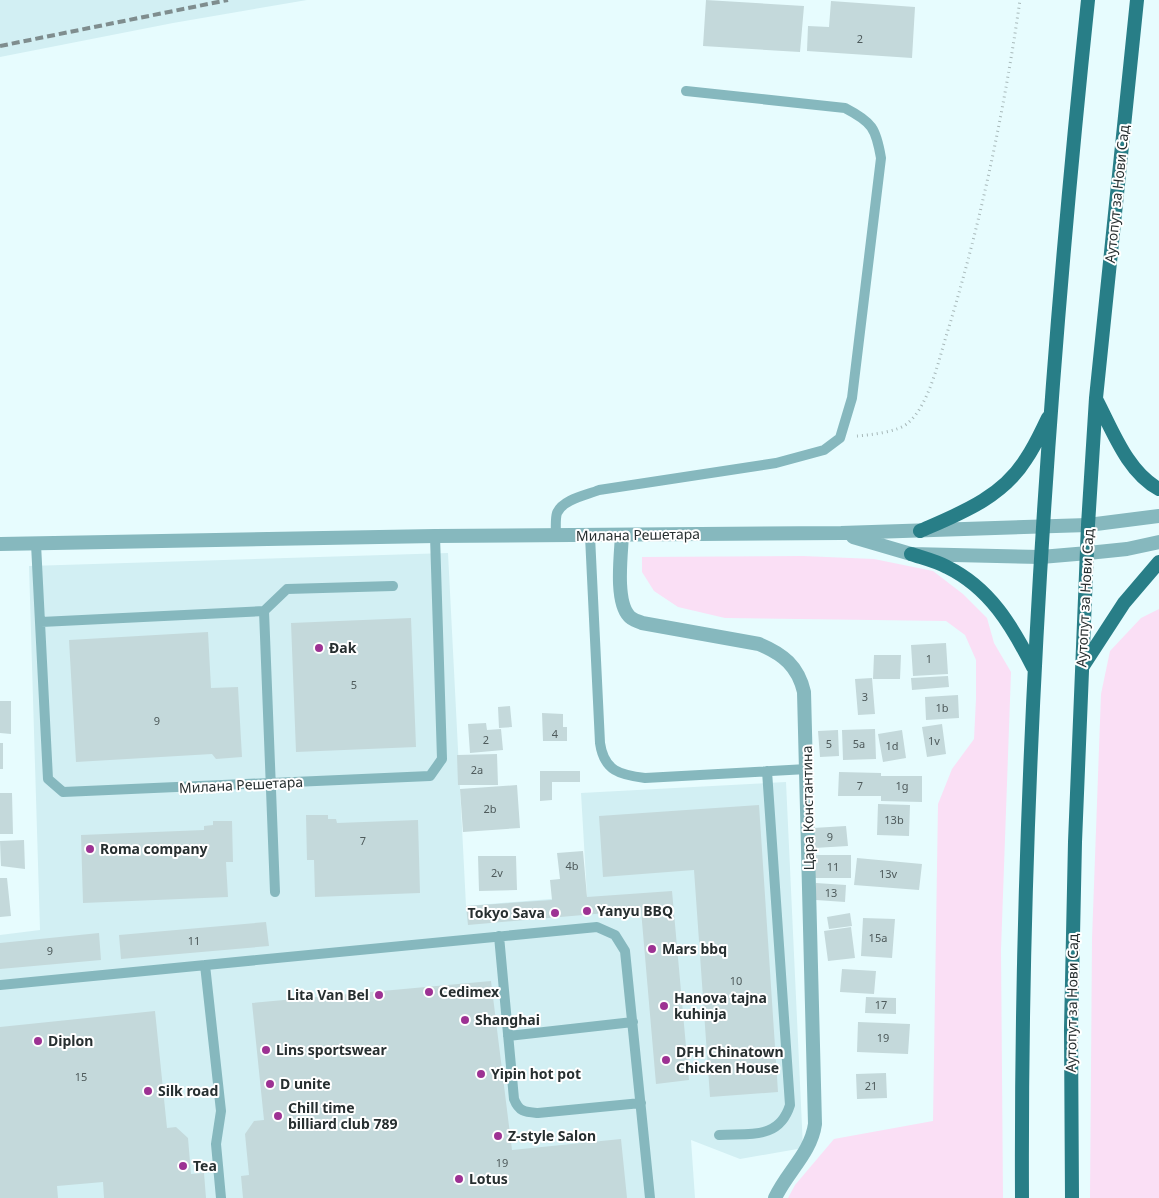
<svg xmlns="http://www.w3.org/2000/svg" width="1159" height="1198" viewBox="0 0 1159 1198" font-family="'Noto Sans',sans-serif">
  <rect width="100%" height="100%" fill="#e7fcfe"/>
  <!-- built -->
  <path fill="#d2eff3" d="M0,0H307L173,23L0,57Z
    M448,553L466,906L587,896L581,793L786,782L803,1148L740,1159L691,1140L695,1198H0V935L40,930L29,566Z"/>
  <!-- green -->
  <path fill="#fadff5" d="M803,556L874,559L933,571L963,594L987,618L994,643L1011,672L1001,950L1003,1198H788L795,1185L834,1139L933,1121L938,804L952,769L974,739L976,699V660L965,635L946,621L725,618L678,607L654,591L642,572V557Z
    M1159,609V1198H1090L1092,939L1101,694L1110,651L1141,618Z"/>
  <!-- building -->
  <path fill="#c4d9db" d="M706,0L804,6L800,52L703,46Z
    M831,1L915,7L912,58L807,51L808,26L829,27Z
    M411,618L416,747L296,752L291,623Z
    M208,632L211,688L238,687L242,757L216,759L212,754L76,762L69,640Z
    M946,643L948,674L913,676L911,645Z
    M874,655H901L900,679H873Z
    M948,676L949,687L912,690L911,678Z
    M872,678L875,714L858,715L855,679Z
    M958,695L959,718L926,720L925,697Z
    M0,701H11V734L0,733Z
    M510,706L512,727L499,728L498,707Z
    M542,713L563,714V727H567V741H543Z
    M486,723L487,730L501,729L503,750L470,753L468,724Z
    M942,724L946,754L927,757L922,727Z
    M875,729L876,759L843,760L842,730Z
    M838,730L839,756L820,757L818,731Z
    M902,730L906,758L883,762L878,734Z
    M0,743H3V769H0Z
    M497,754L498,785H458L457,755Z
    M540,771H580V782H552V800L540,801Z
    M839,772L881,773V776H922V802L881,801V796H838Z
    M517,785L520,828L463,832L460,789Z
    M0,793H12L13,834H0Z
    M878,804L910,805L909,836L877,835Z
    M759,805L778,1092L710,1097L694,870L603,877L599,816Z
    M306,815H328V819H336L337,823L418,820L420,893L315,897L314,860H307Z
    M213,821H232L233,862H226L228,897L83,903L81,835L204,830V826L213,825Z
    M846,826L848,846L814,848L813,828Z
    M24,840L25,869L1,866L0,841Z
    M583,851L587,897L672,891L689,1080L656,1084L641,910L468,925L466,906L552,900L550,880L560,879L557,853Z
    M814,855H851V878H814Z
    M478,856H516L517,890L479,891Z
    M857,858L922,864L919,890L854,885Z
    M0,878H7L11,916L0,917Z
    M816,883L846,885L845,902L816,900Z
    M850,913L852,926L829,929L827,917Z
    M863,918L895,919L892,958L861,956Z
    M266,922L269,946L121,959L119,935Z
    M851,927L855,958L828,961L824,931Z
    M99,933L101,960L0,969V943Z
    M842,969L876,971L874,994L840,992Z
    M491,981L512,1150L621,1139L627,1198H243L241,1176L249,1175L245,1134L254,1121L264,1120L252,1003Z
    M866,997L896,998V1014L865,1013Z
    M155,1011L167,1128L176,1127L188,1138L191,1174L204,1173L206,1198H104L103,1182L57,1186L58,1198H0V1027Z
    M858,1022L910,1024L908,1054L857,1052Z
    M886,1073L887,1098L857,1099L856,1074Z"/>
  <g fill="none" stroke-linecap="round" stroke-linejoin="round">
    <!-- path -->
    <path stroke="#a8b9ba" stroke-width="3" stroke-dasharray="1 4" stroke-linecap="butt" d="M857,436C870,435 898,432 908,423C930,404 939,358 948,330C981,222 1004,112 1020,0"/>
    <!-- service -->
    <path stroke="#86b8be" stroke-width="10" d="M556,536C556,530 555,519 557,513C563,499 587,495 599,490L776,463L824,450L840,438L852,398L881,158C876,128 872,122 845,108L686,91
      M590,536L600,743C604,771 620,775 645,778L807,769
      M36,544L48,779L63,792L430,776L442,759L435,536
      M41,622L264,611
      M275,892L264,611L287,589L393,586
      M499,936L514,1099C519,1112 525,1112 538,1113L641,1103
      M205,965L221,1111L216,1144L221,1198
      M0,985L597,927L615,935L625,951L650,1198
      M508,1036L633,1022
      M719,1135C750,1133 779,1140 790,1105L767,771"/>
    <!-- minor -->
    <path stroke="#86b8be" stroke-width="14" d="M1088,525L1159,516
      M622,535C621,555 615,601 629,616C632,620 638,621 642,623L759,644C783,654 798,666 804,692L815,1124C811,1153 787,1172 775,1198
      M1088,553L1127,549L1159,542"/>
    <!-- tertiary -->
    <path stroke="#86b8be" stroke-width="14" d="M853,537L911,554L1041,557L1088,553
      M0,544L435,536L841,533L1088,525"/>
    <!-- primary -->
    <path stroke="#287e87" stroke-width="14" d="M1096,399C1112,429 1127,472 1159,489
      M920,531C959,514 1002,498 1026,459C1035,446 1041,432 1048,418
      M911,554C923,558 936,561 947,567C990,588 1012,626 1033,667
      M1083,666L1124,603L1159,562
      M1022,1198C1020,797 1046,398 1088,0
      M1072,1198L1071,1029L1075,842L1088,525L1096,398L1137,0"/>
    <!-- rail -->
    <path stroke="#7f8d8e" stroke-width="4" stroke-dasharray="8 4" stroke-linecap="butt" d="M0,46L228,0"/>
  </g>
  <!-- markers -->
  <g fill="#9d3293" stroke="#fff" stroke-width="2">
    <circle cx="319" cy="648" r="5"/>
    <circle cx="90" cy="849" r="5"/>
    <circle cx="587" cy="911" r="5"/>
    <circle cx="555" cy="913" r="5"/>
    <circle cx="652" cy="949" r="5"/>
    <circle cx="429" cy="992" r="5"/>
    <circle cx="379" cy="995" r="5"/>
    <circle cx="664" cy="1006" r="5"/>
    <circle cx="465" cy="1020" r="5"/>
    <circle cx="38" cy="1041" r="5"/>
    <circle cx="266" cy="1050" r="5"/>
    <circle cx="666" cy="1060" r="5"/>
    <circle cx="481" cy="1074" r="5"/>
    <circle cx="270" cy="1084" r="5"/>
    <circle cx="148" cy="1091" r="5"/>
    <circle cx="278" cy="1116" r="5"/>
    <circle cx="498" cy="1136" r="5"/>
    <circle cx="183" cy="1166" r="5"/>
    <circle cx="459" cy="1179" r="5"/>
  </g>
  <g text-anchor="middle" stroke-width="4" stroke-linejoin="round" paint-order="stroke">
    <!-- number labels -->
    <g font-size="11" fill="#4e5a5b">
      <text x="860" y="43">2</text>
      <text x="929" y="663">1</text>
      <text x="354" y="689">5</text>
      <text x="865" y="701">3</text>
      <text x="942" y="712">1b</text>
      <text x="157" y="725">9</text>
      <text x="555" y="738">4</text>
      <text x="486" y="744">2</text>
      <text x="934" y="745">1v</text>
      <text x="829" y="748">5</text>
      <text x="859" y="748">5a</text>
      <text x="892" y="750">1d</text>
      <text x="477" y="774">2a</text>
      <text x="860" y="790">7</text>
      <text x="902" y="790">1g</text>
      <text x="490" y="813">2b</text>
      <text x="894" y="824">13b</text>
      <text x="830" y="841">9</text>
      <text x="363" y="845">7</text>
      <text x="572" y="870">4b</text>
      <text x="833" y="871">11</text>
      <text x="497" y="877">2v</text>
      <text x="888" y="878">13v</text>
      <text x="831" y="897">13</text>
      <text x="878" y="942">15a</text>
      <text x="194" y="945">11</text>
      <text x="50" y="955">9</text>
      <text x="736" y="985">10</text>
      <text x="881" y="1009">17</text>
      <text x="883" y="1042">19</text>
      <text x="81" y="1081">15</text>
      <text x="871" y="1090">21</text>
      <text x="502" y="1167">19</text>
    </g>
    <!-- street labels -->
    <g font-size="14" fill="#272f30" stroke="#fff">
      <text transform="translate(1117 194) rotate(-84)" y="5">Аутопут за Нови Сад</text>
      <text transform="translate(638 535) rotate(-1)" y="5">Милана Решетара</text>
      <text transform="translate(1085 598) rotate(-87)" y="5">Аутопут за Нови Сад</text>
      <text transform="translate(241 785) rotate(-3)" y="5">Милана Решетара</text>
      <text transform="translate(808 808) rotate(-91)" y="5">Цара Константина</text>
      <text transform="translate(1072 1003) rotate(-89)" y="5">Аутопут за Нови Сад</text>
    </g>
    <!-- poi labels -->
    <g font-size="14" font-weight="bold" fill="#272f30" stroke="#fff" text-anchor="start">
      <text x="329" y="653">Đak</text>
      <text x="100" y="854">Roma company</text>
      <text x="597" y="916">Yanyu BBQ</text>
      <text x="545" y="918" text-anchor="end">Tokyo Sava</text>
      <text x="662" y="954">Mars bbq</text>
      <text x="439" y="997">Cedimex</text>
      <text x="369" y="1000" text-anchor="end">Lita Van Bel</text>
      <text x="674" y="1003">Hanova tajna<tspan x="674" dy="16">kuhinja</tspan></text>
      <text x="475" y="1025">Shanghai</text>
      <text x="48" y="1046">Diplon</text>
      <text x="276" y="1055">Lins sportswear</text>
      <text x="676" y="1057">DFH Chinatown<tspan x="676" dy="16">Chicken House</tspan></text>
      <text x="491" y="1079">Yipin hot pot</text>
      <text x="280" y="1089">D unite</text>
      <text x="158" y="1096">Silk road</text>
      <text x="288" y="1113">Chill time<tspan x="288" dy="16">billiard club 789</tspan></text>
      <text x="508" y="1141">Z-style Salon</text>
      <text x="193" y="1171">Tea</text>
      <text x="469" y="1184">Lotus</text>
    </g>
  </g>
</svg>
